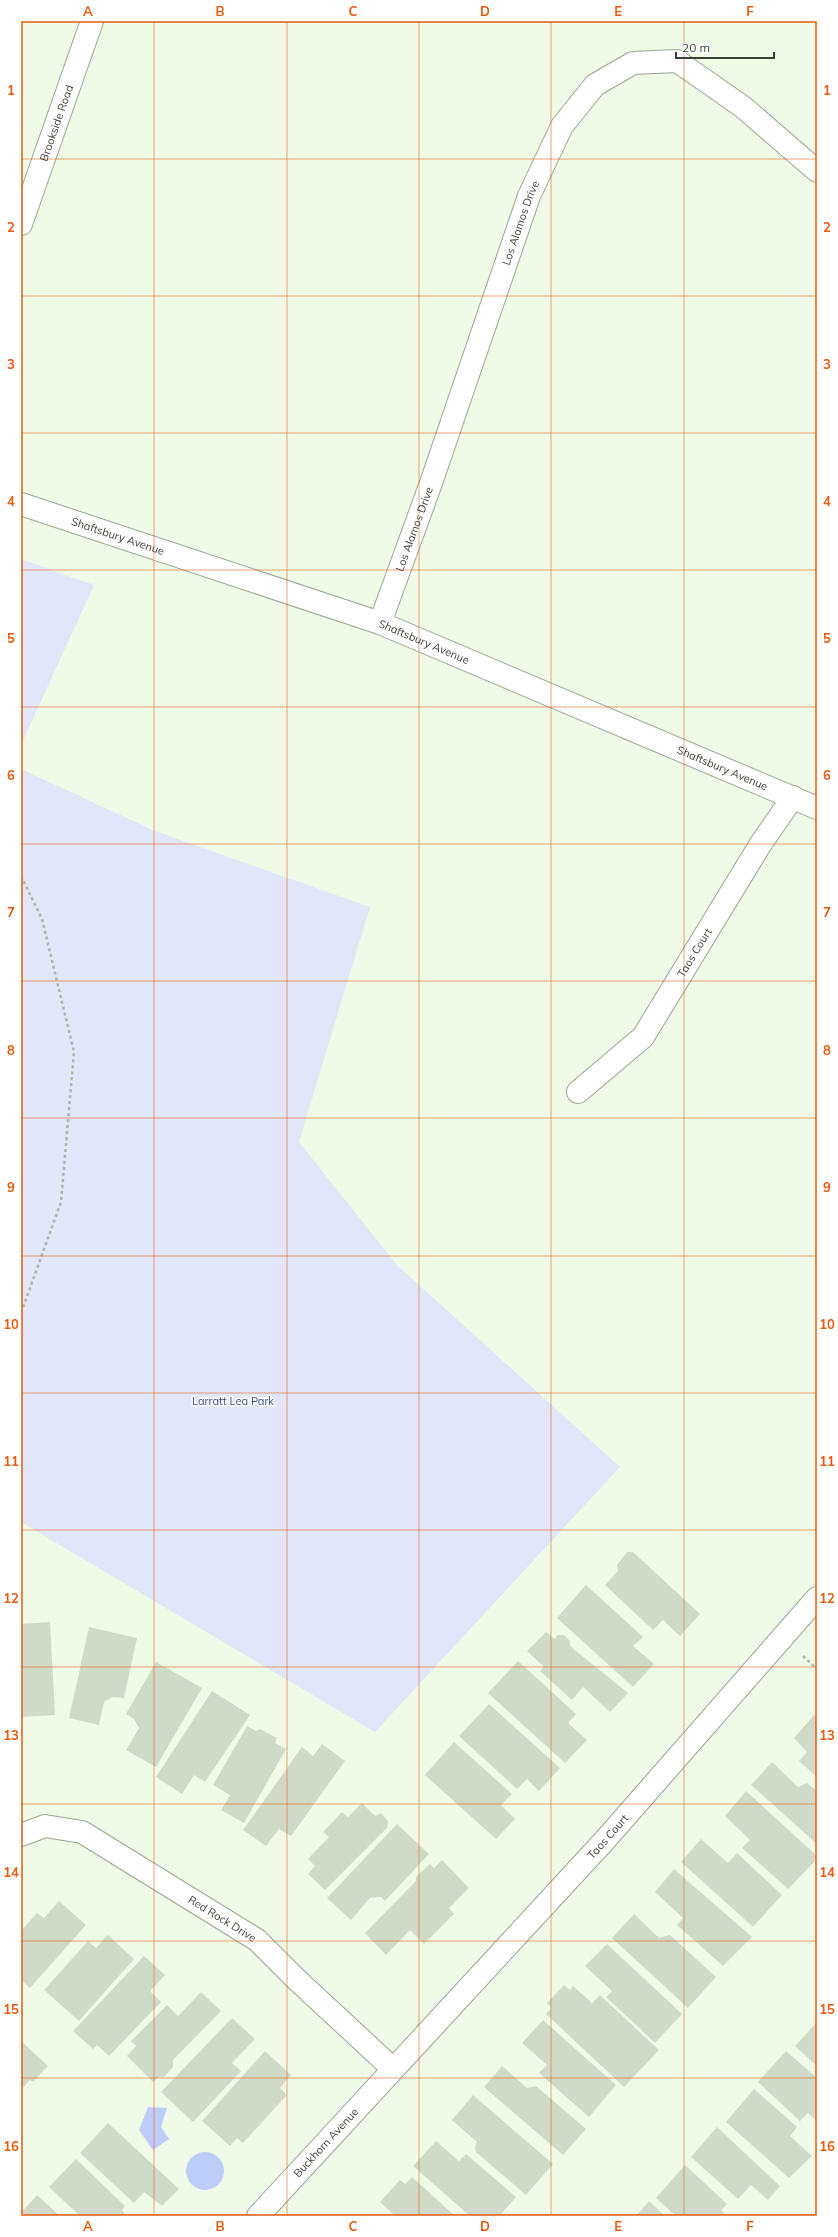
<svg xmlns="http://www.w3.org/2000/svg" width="838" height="2237" viewBox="0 0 838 2237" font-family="Mulish,sans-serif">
  <rect width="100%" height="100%" fill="#effbe7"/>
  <!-- green -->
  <path fill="#e1e7f9" d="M21,559L94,585L21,745Z
    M21,769L155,831L370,907L299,1142L397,1265L620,1467L375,1732L21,1522Z"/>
  <!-- water -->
  <path fill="#beccfa" d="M148,2107L167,2108L161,2127L169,2139L153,2150L139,2130Z
    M186 2171a19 19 0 1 1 38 0a19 19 0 1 1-38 0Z"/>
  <!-- building -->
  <path fill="#cfdbc8" d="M627,1552H633L700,1614L680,1636L663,1620L653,1630L605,1585L618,1571L617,1565Z
    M586,1585L643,1637L633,1646L654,1664L633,1687L557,1618Z
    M50,1622L55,1715L21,1717V1624Z
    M89,1627L137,1638L124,1698L113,1697L104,1702L99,1725L69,1718Z
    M546,1632L555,1639L557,1635H564L570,1641V1646L628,1693L610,1712L583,1687L572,1700L540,1671L544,1667L527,1651Z
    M518,1661L576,1714L568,1723L587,1740L565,1763L488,1693Z
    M156,1662L202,1688L156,1767L126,1750L139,1728L134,1719L126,1714Z
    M212,1691L250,1715L205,1782L194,1775L182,1794L156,1777Z
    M489,1704L560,1768L539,1791L527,1779L517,1789L459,1736Z
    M814,1715L817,1717V1777L799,1761L807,1752L794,1738Z
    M247,1726L256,1731L260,1729L277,1738L275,1743L286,1749L244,1823L221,1810L230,1795L213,1785Z
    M454,1742L512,1794L501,1805L515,1819L496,1839L425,1775Z
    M322,1744L345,1761L291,1836L279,1829L266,1846L243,1830L302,1747L313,1756Z
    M772,1762L798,1787L807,1783L817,1791V1844L751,1785Z
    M746,1791L817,1856V1859L788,1889L742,1848L750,1840L725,1816Z
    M362,1803L375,1816L381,1813L388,1821L387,1828L325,1890L308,1874L315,1866L308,1859L329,1837L323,1832L342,1812L348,1817Z
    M397,1824L429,1854L385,1901L381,1897L370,1898L351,1920L327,1898Z
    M701,1839L728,1863L737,1853L782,1895L753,1927L681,1862Z
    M442,1860L469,1888L449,1908L454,1914L424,1944L410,1930L386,1955L365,1933L416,1881V1877L430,1864L434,1868Z
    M674,1869L752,1937L723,1966L677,1925L683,1918L655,1892Z
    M59,1901L86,1925L30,1988L21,1980V1931L37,1913L44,1918Z
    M634,1914L659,1938L670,1935L716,1977L688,2008L612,1938Z
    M108,1935L134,1959L79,2021L44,1990L88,1941L96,1948Z
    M607,1944L682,2014L655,2043L606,1997L612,1991L585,1966Z
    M144,1956L165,1975L150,1991L161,2002L109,2056L97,2045L93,2049L73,2031Z
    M564,1985L570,1990L573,1986L592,2003L600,1995L659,2050L624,2087L546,2014L551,2008L547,2003Z
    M201,1992L221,2011L173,2060V2067L164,2077H159L153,2082L127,2056L136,2046L131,2041L167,2005L178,2016Z
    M232,2018L255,2039L232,2063L241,2071L193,2122L161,2092Z
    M543,2020L616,2085L589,2117L539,2073L547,2065L522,2043Z
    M817,2022V2066L795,2046Z
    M21,2041L48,2066L33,2082L30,2080L21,2090Z
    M265,2051L291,2075L280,2088L287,2095L243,2143L237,2138L230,2146L202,2121Z
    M786,2051L817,2078V2121L808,2113L800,2121L758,2082Z
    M502,2066L527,2088L536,2086L586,2129L563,2155L484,2087Z
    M754,2089L797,2127L790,2136L812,2156L789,2178L726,2122Z
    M473,2095L553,2164L526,2195L476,2152L475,2147L477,2142L452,2120Z
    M108,2123L179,2189L162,2206L144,2192L134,2203L80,2153Z
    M717,2127L780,2186L768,2200L751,2185L738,2199L691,2157Z
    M436,2141L459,2161L466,2154L516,2197L499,2216H470L413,2166Z
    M76,2159L125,2206L122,2210L126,2216H80L49,2187Z
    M685,2165L727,2204L721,2210L727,2216H676L656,2198Z
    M412,2177L422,2186L455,2216H395L380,2202L400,2180L405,2184Z
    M37,2195L60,2216H21V2213Z
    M649,2201L665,2216H636Z"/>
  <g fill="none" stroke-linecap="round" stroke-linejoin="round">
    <defs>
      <g id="minor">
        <path id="s1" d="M21,224L92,21"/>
        <path id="s2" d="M21,504L380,623L817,808"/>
        <path id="s3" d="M380,623L431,483L529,196L562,126L595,85L633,63L677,61L743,107L817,171"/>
        <path id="s4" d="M578,1092L643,1037L760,845L793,797"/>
        <path id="s5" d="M21,1835L45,1826L82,1832L257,1940L296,1979L393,2069"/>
        <path id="s6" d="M258,2216L605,1840L817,1598"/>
      </g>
    </defs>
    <!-- minor casing -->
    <use href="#minor" stroke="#99a492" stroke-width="24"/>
    <!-- path -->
    <path stroke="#acb5a6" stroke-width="2.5" stroke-dasharray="3 3" stroke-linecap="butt" d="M21,876L42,919L74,1052L61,1202L21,1313
      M803,1656L817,1669"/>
    <!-- minor -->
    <use href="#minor" stroke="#fff" stroke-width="22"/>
  </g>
  <!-- grid -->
  <path fill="none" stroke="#e8590c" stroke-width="1" stroke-opacity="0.55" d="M154,21V2216M287,21V2216M419,21V2216M551,21V2216M684,21V2216M21,159H817M21,296H817M21,433H817M21,570H817M21,707H817M21,844H817M21,981H817M21,1118H817M21,1256H817M21,1393H817M21,1530H817M21,1667H817M21,1804H817M21,1941H817M21,2078H817"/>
  <g text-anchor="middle" stroke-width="3" stroke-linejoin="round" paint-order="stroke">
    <!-- street labels -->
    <g font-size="11" fill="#3a3f37" stroke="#fff">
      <text dy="4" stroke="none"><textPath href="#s1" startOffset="107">Brookside Road</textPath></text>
      <text dy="4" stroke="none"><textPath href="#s3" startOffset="424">Los Alamos Drive</textPath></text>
      <text dy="4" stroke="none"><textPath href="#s3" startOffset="100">Los Alamos Drive</textPath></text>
      <text dy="4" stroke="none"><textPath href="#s2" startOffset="102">Shaftsbury Avenue</textPath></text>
      <text dy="4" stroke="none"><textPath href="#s2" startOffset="426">Shaftsbury Avenue</textPath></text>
      <text dy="4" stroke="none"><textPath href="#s2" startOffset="750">Shaftsbury Avenue</textPath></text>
      <text dy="4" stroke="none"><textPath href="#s4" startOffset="184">Taos Court</textPath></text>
      <text dy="4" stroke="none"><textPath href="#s6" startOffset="516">Taos Court</textPath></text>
      <text dy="4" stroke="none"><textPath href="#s5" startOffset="228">Red Rock Drive</textPath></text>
      <text dy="4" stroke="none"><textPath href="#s6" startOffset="100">Buckhorn Avenue</textPath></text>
    </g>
    <!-- park labels -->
    <g font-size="11" fill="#38478a" stroke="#fff">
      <text x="233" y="1405">Larratt Lea Park</text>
    </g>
  </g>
  <!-- border -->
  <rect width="838" height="2237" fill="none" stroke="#ffffff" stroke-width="44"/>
  <!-- scale -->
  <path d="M676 52v6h98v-6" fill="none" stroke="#3a3f37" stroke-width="2"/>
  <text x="682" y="52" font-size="12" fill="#3a3f37" stroke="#ffffff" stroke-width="3" paint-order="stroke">20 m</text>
  <rect x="22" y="22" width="794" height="2193" fill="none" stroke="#e8590c" stroke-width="1.5"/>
  <g font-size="13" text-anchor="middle" font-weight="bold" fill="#e8590c">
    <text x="88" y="16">A</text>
    <text x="220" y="16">B</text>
    <text x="353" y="16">C</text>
    <text x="485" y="16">D</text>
    <text x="618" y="16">E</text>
    <text x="750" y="16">F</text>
    <text x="11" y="95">1</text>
    <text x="827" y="95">1</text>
    <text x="11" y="232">2</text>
    <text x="827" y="232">2</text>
    <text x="11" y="369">3</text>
    <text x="827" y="369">3</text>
    <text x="11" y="506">4</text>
    <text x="827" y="506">4</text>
    <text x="11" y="643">5</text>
    <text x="827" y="643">5</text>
    <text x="11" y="780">6</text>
    <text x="827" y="780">6</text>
    <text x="11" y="917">7</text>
    <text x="827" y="917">7</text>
    <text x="11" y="1055">8</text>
    <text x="827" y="1055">8</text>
    <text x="11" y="1192">9</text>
    <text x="827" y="1192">9</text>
    <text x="11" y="1329">10</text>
    <text x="827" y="1329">10</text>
    <text x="11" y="1466">11</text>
    <text x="827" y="1466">11</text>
    <text x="11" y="1603">12</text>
    <text x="827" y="1603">12</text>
    <text x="11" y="1740">13</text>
    <text x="827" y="1740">13</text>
    <text x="11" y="1877">14</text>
    <text x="827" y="1877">14</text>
    <text x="11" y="2014">15</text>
    <text x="827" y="2014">15</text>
    <text x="11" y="2151">16</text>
    <text x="827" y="2151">16</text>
    <text x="88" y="2231">A</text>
    <text x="220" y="2231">B</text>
    <text x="353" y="2231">C</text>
    <text x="485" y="2231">D</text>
    <text x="618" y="2231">E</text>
    <text x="750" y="2231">F</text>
  </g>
</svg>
